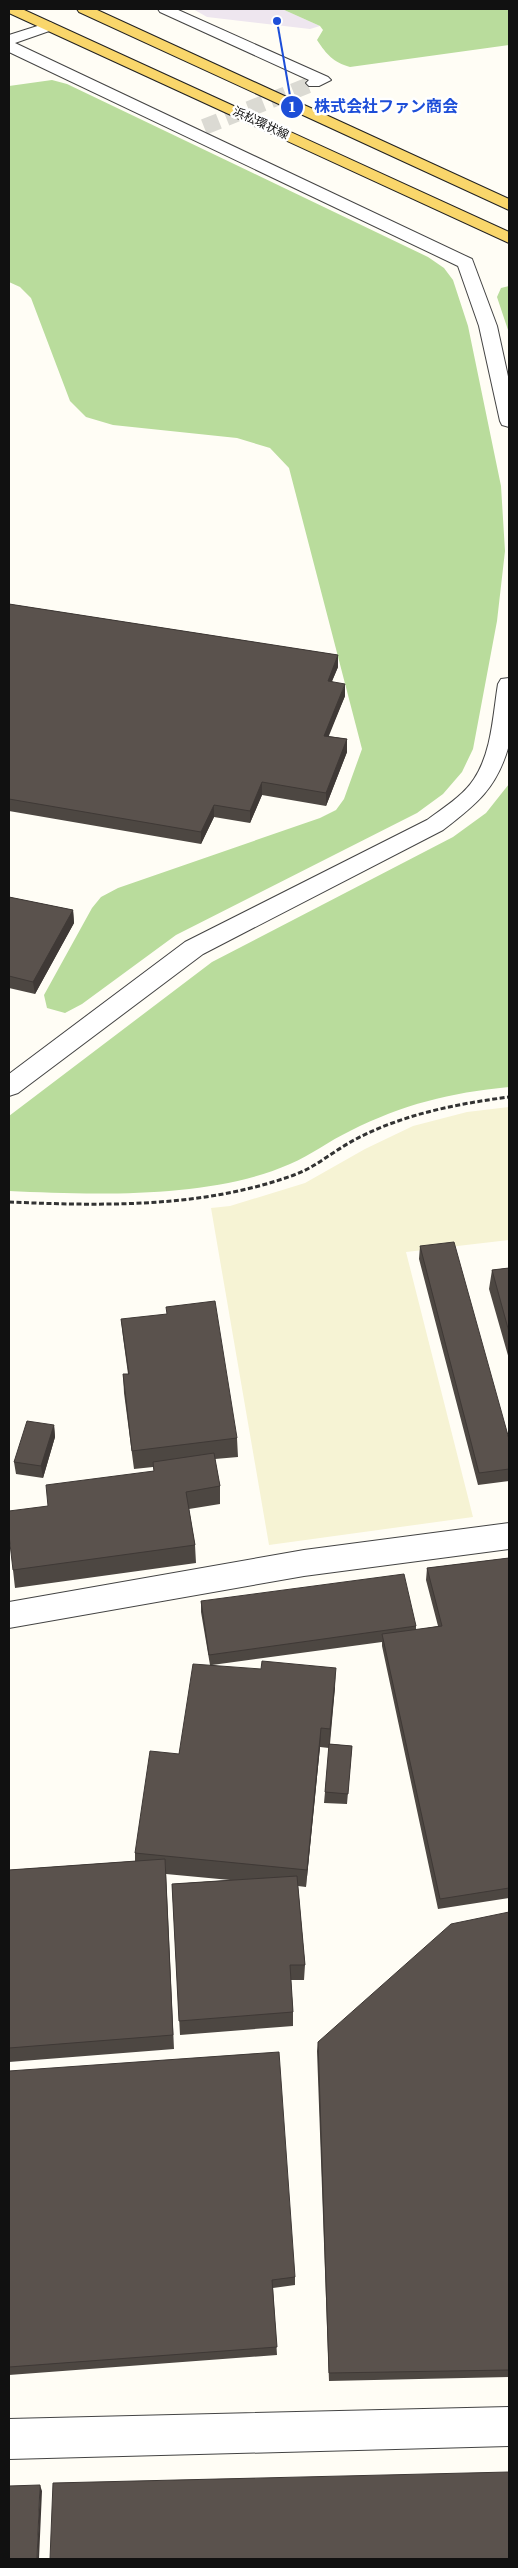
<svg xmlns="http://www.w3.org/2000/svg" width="518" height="2568" viewBox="0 0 518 2568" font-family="'Source Serif 4','Noto Sans JP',serif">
  <rect width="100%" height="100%" fill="#fffdf5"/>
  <!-- industrial -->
  <path fill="#eee6ef" d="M193,9H282L320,26L310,29L207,17Z"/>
  <!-- farmland -->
  <path fill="#f6f3d4" d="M509,1107V1240L406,1252L473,1517L269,1545L211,1208L230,1206L305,1183L365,1149L413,1126L467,1112Z"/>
  <!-- forest -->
  <path fill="#b9dc9c" d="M282,9H509V45L350,67C333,62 327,55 317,40L323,30L320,26Z
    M52,80L67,84L428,257L444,268L453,280L468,326L501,486L505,551L497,621L473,749L462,772L443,794L417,813L176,935L82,1004L65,1013L47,1008L44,995L92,908L101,897L118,888L320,818L336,810L344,799L362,749L289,468L270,448L237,438L113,425L86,417L70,401L31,298L20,287L9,282V86Z
    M509,286V333L497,297L501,288Z
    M509,784V1087C449,1093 404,1104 350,1131C329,1141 311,1155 290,1164C211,1199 94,1195 9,1191V1116L212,962L453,837L486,813Z"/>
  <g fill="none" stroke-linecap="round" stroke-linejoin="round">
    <!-- minor-tunnel -->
    <path stroke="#dbdad3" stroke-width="16" stroke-dasharray="16 8" stroke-linecap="butt" d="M204,127L314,83"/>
    <defs>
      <path id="minor" d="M158,9H176L328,77L331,80L319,86H309L306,83L309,80L160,12Z
        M50,22L57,26L55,29L15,43L472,259L497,326L509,381V427L502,425L500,421L479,326L458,266L9,52V35Z
        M509,678V745C497,788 477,804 443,830L203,954L18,1093L9,1096V1074L185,942L427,820C443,808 463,796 474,779C492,752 493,714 498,684L501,679Z
        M509,1523V1549L304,1576L9,1628V1602L304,1550Z
        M509,2407V2446L9,2459V2419Z"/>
      <path id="major" d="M9,9H22L509,232V243L9,13Z
        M77,9H95L509,199V210L79,12Z"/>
    </defs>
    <!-- minor casing -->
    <use href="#minor" stroke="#444" stroke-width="2"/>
    <!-- major casing -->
    <use href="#major" stroke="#222" stroke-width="2"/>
    <!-- path -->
    <path stroke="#333" stroke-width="3" stroke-dasharray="5 2.5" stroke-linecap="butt" d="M9,1202C105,1206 203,1208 294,1175C316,1167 335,1150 356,1139C404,1114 456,1104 509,1097"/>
    <!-- minor -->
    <use href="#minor" fill="#fff" fill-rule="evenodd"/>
    <!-- major -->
    <use href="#major" fill="#f9d66b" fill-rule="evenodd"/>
  </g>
  <!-- wall -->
  <path fill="#4d4742" d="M9,604L338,655V667L332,681L345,696L328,736L347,739V752L326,806L262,795L250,823L214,817L201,844L9,811Z
    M9,897L73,910L74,923L35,994L9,988Z
    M420,1246L509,1439V1481L478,1485L419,1259Z
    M509,1268V1359L489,1289L492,1270Z
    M121,1319L237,1438L238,1457L215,1459L220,1486V1504L189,1509L195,1545L196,1563L15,1588L13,1570L48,1506L154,1471L153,1467L134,1469L124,1393L123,1374H128L123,1337Z
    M54,1425L55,1437L43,1478L16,1474L14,1462Z
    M509,1558V1898L438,1909L382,1646V1642L212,1665L335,1687L330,1744L352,1746L347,1804L324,1803L329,1748L320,1747L306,1887L298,1886L305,1965L304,1980H291L293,2012V2026L180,2035L172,1884L230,1880L166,1874L174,2049L9,2062V1870L135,1861V1853L179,1754L210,1665L201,1612V1601L416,1626V1630L438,1626L426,1580L427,1568Z
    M509,1912V2377L329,2381L317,2051L318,2042Z
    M9,2071L295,2277V2285L273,2288L277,2355L9,2375Z"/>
  <!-- shaded-wall -->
  <path fill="#3f3936" d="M338,655V667L327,693L328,681Z
    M345,684V696L324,748V736Z
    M347,739V752L326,806V793Z
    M262,782V795L250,823V811Z
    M214,805V817L201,844V832Z
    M73,910L74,923L35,994L33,982Z
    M54,1425L55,1437L43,1478L41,1466Z
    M336,1668L335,1687L329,1748L330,1729Z
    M321,1728L320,1747L306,1887L307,1870Z
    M40,2485L42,2491L39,2559H37Z"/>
  <!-- building -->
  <path fill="#5a524d" stroke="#3f3936" d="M9,604L338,655L328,681L345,684L324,736L347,739L326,793L262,782L250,811L214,805L201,832L9,799Z
    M9,897L73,910L33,982L9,976Z
    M454,1242L509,1439V1469L479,1473L420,1246Z
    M509,1268V1332L492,1270Z
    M215,1301L237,1438L132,1451L123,1374H129L121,1319L167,1314L166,1307Z
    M27,1421L54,1425L41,1466L14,1462Z
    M214,1453L220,1486L186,1492L195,1545L13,1570L9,1535V1511L48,1506L46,1485L154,1471L153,1462Z
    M509,1558V1888L440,1899L382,1634L442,1626L427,1568Z
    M404,1574L416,1626L209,1655L201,1601Z
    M262,1661L336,1668L330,1729L321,1728L307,1870L135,1853L150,1751L179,1754L193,1664L261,1669Z
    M329,1744L352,1746L348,1794L325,1792Z
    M165,1859L173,2035L9,2048V1870Z
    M297,1876L305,1965H290L293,2012L179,2021L172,1884Z
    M509,1912V2370L329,2373L318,2042L451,1924Z
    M279,2052L295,2277L272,2280L277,2347L9,2367V2071Z
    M509,2472V2559H50L53,2483Z
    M40,2485L37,2559H9V2486Z"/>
  <g text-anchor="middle" stroke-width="5" stroke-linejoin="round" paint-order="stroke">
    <!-- far-street labels -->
    <g font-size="12" fill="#111" stroke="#fff">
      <text transform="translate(261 123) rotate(25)" y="4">浜松環状線</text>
    </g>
  </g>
  <!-- callouts -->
  <path fill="none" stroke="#1d4ed8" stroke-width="2" d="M277 21L292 107"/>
  <g fill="#1d4ed8" stroke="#fff" stroke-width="2">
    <circle cx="277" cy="21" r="5"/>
    <circle cx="292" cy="107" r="12"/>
  </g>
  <g font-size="15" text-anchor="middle" font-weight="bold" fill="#fff">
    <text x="292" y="112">1</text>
  </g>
  <g font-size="16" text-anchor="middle" font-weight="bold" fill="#1d4ed8" stroke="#fff" stroke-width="5" stroke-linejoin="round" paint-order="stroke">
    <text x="386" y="112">株式会社ファン商会</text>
  </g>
  <!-- border -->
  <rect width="518" height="2568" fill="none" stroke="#111111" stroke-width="20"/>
</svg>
